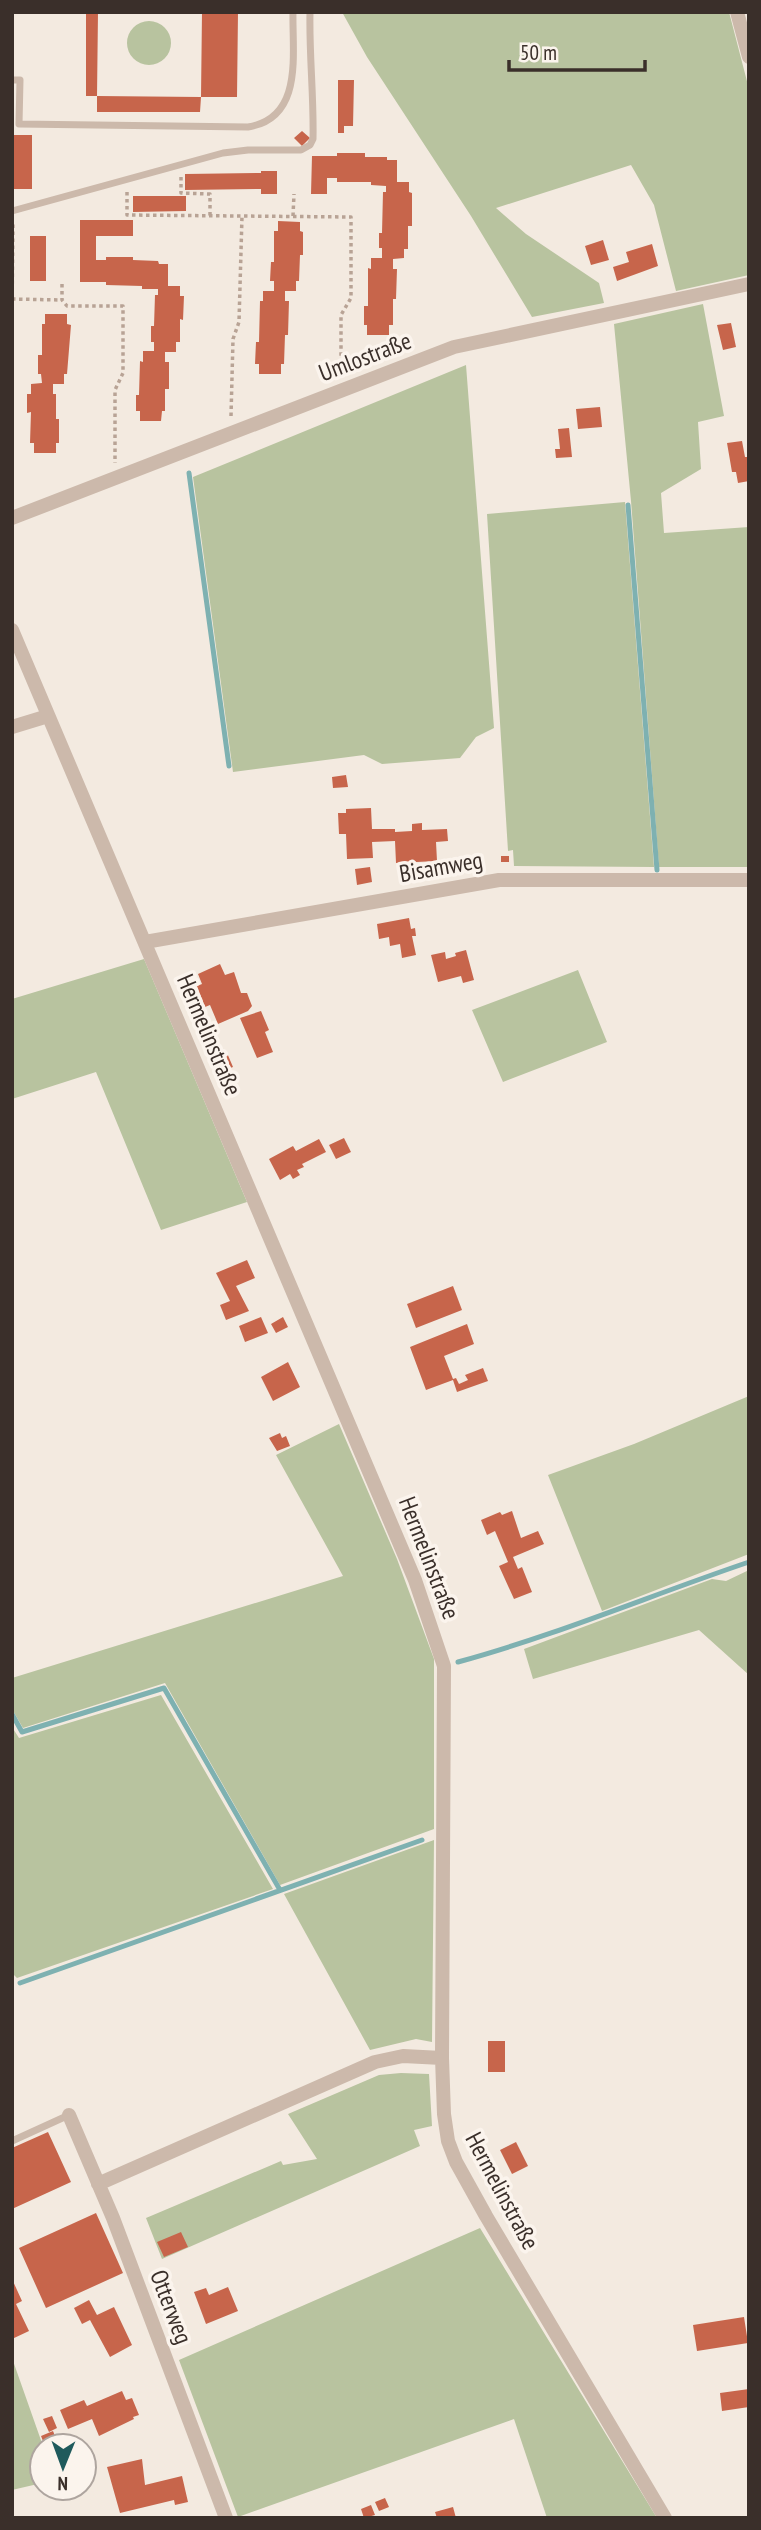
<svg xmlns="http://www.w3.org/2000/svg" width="761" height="2530" viewBox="0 0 761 2530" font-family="'PT Sans Narrow',sans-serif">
  <rect width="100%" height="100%" fill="#f3eae0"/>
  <!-- green -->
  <path fill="#b8c39f" d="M342,12H729L749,89V275L676,291L654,205L631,165L496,208L526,234L599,283L604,303L532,317L471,216L367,57Z
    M127 43a22 22 0 1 1 44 0a22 22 0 1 1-44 0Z
    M703,304L724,416L698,422L701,469L661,493L664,533L749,527V867H659L631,501L614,324Z
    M466,365L494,728L476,737L460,758L382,764L364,755L233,772L193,477Z
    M625,502L654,867L514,866L513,850L508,851L487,514Z
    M144,959L247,1202L161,1230L96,1072L12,1099V999Z
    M578,970L607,1042L503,1082L472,1010Z
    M749,1396V1554L602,1611L548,1475L634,1444Z
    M339,1424L397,1559L434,1659V1829L280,1885L165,1683L23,1728L12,1709V1678L343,1576L276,1455Z
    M749,1570V1675L699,1630L533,1679L524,1649L712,1579L726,1581Z
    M161,1695L273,1889L17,1978L12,1973V1727L19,1738Z
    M434,1840L432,2042L416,2039L370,2050L284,1894Z
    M401,2073L429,2074L432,2126L414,2130L420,2146L162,2259L146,2218L281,2161L283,2165L317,2159L288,2114L379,2075Z
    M480,2228L657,2518H547L514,2419L238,2517L179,2360Z
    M12,2358L43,2446L42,2483L12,2490Z"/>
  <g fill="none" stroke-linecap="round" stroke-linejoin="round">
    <!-- stream -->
    <path stroke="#7eb1b1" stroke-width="5" d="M189,473L229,766
      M628,505L657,870
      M458,1662C557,1635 651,1595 749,1562
      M12,1714L22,1732L164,1688L280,1890
      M20,1983L422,1840"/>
  </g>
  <!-- building -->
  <path fill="#c7654b" d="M86,12H98L97,96L201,97L200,112H97V96H86Z
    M202,12H238L237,97H201Z
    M338,80H354L353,126H344V133H338Z
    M302,131L310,138L302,146L294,138Z
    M12,135H32V189H12Z
    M337,153H365V157H387V160H397V182H409V192L412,193V226H408V249H404V258L393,259V269H397L396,299H393V325H389V335H367V325H364V306H368V268L371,269V258H382V248H379V233H382L383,192H386V186L371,185V182H337V178H327V194H311L312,156H337Z
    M261,171H277V194H261V189L185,190V174L261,173Z
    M133,196H186V211L133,212Z
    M80,220H133V236H96V260H106V257H133V260L158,261L159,264H168V286H180V296H184L183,320L180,319V342H176V352H165V362H169V389H165V411H162L161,421H140V411H136V395H139L140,361L143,362V351H154V342H151V326H154L155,295H158V289H142V286L106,285V282H80Z
    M278,221L300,222V231L303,232V255H300L299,281H296V291H285V301H289L288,335H285L284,364H281V374H259V364H255L256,342H259L260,301H263V291H274V281H270L271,262H274V231H278Z
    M30,236H46V281H30Z
    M603,240L609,260L591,265L585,246Z
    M652,244L658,266L617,281L613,267L629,262L626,252Z
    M45,314H67V324L71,325L67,374H64V384H53V394H56V419H59V443H56V453H34V443H30L31,412L27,413V394H31V384L42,383L41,374H38V355H42V324H45Z
    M731,323L736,347L723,350L717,325Z
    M600,407L602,427L578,429L576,409Z
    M569,428L572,457L556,458L555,449H560L558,429Z
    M742,441L745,457H749V481L738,483L736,472H732L727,443Z
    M346,775L348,787L333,788L332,777Z
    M371,808L372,829H395V832L412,831V824L422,823V830L447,829L448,841L436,842L437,861L396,863L395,841L372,842L373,858L347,859L346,834H339L338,813H346V809Z
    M501,856H509V862H501Z
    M370,867L372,882L357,885L355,869Z
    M409,918L411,929L415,928L416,936H412L416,955L402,958L400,944L390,946L389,937L379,939L377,924Z
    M466,950L474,980L463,983L461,976L438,982L431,955L445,952L446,959L456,956L455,953Z
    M220,964L225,975L234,972L241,993H247L252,1006L248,1011L218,1024L210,1005L205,1007L197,986L202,984L198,974Z
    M261,1011L269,1030L265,1032L273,1052L257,1058L240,1018Z
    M227,1053L233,1067L219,1072L213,1059Z
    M344,1138L351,1152L336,1159L329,1145Z
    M319,1139L326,1152L302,1164L304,1167L297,1170L300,1175L293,1179L290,1174L280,1180L269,1159L293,1146L296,1151Z
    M247,1260L255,1278L236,1286L249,1311L226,1320L220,1305L230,1301L216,1273Z
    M453,1286L462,1310L416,1328L407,1304Z
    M261,1317L268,1333L245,1342L239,1326Z
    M283,1317L288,1327L276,1333L271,1324Z
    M467,1324L474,1344L444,1356L453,1379L456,1378L459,1384L468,1380L465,1375L483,1368L488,1381L457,1392L453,1380L426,1390L410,1347Z
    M288,1362L300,1387L273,1401L261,1377Z
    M280,1433L282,1438L286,1436L290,1446L277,1451L269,1438Z
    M512,1511L521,1538L538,1531L544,1544L513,1557L518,1569L522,1567L532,1592L514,1599L499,1566L508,1562L495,1531L487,1535L481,1520L500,1512L502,1515Z
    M488,2041H505V2072H488Z
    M48,2132L71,2182L12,2209V2148Z
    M516,2142L528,2166L512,2174L500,2150Z
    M96,2213L123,2273L46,2308L19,2248Z
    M181,2232L188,2247L164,2257L157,2242Z
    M12,2279L22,2301L16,2304L29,2331L12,2339Z
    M228,2287L238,2311L206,2324L194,2292L206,2288L209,2295Z
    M89,2300L97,2315L114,2307L132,2345L110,2357L90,2320L82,2324L74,2308Z
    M744,2317L748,2343L697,2351L693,2325Z
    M749,2389V2407L722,2411L720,2393Z
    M122,2391L126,2400L132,2398L139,2415L133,2417L134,2419L99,2436L92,2419L68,2429L60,2410L84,2400L87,2406Z
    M52,2416L57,2428L49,2432L43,2419Z
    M53,2431L59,2446H45L41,2436Z
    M142,2459L145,2485L182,2476L188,2502L175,2505L174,2500L120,2513L107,2467Z
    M385,2498L389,2507L379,2511L375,2502Z
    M371,2505L375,2515L364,2518L361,2509Z
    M453,2507L456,2518H437L435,2512Z"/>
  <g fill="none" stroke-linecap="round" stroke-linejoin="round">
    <!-- path -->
    <path stroke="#b8a395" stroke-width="3.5" stroke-dasharray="3.5 3.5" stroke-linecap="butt" d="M181,177V193L210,194V216
      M127,192V215L351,217V298L341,315V375
      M293,216L294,194
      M62,284V300L67,306H123V373L115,390V463
      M12,299L62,300
      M12,312L13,223
      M231,416L233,339L239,322L242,216"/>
    <!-- service -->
    <path stroke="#ccb9ab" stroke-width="7" d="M12,80H20L19,124L248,127C304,118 292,54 293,12
      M12,211L223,153L248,150H301L310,145L313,139C314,96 309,55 310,12
      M12,2141L69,2115"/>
    <!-- minor -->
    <path stroke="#ccb9ab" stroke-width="14" d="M737,12L749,57
      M12,518L454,347L749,284
      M12,630L415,1580L444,1666L442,2058L444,2114L448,2141L456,2162L486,2216L665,2518
      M12,727L48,716
      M145,942L499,880H749
      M69,2115L113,2218L226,2518
      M98,2184L375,2062L403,2056L442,2058"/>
  </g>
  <g text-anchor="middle" stroke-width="7" stroke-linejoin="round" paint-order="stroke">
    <!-- street labels -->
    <g font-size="24" fill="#3a2f2a" stroke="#fbf4ed">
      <text transform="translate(365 357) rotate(-21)" y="8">Umlostraße</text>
      <text transform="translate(441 867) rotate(-10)" y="8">Bisamweg</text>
      <text transform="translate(209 1035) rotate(67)" y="8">Hermelinstraße</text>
      <text transform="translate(429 1558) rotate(69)" y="8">Hermelinstraße</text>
      <text transform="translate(502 2191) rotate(62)" y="8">Hermelinstraße</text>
      <text transform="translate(171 2307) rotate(69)" y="8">Otterweg</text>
    </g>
  </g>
  <!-- border -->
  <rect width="761" height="2530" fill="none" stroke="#3a2f2a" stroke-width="28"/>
  <!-- north arrow -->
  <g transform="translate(63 2467) rotate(181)"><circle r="33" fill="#fbf4ed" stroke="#aea59f" stroke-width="2"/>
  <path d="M0-5L12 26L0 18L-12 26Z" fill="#1f5a5c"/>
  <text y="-10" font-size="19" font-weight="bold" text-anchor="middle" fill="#3a2f2a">N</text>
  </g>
  <!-- scale -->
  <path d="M509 60v10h136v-10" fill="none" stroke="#3a2f2a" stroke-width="3.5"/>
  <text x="520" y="60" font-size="21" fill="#3a2f2a" stroke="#fbf4ed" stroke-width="5" paint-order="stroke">50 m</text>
</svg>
